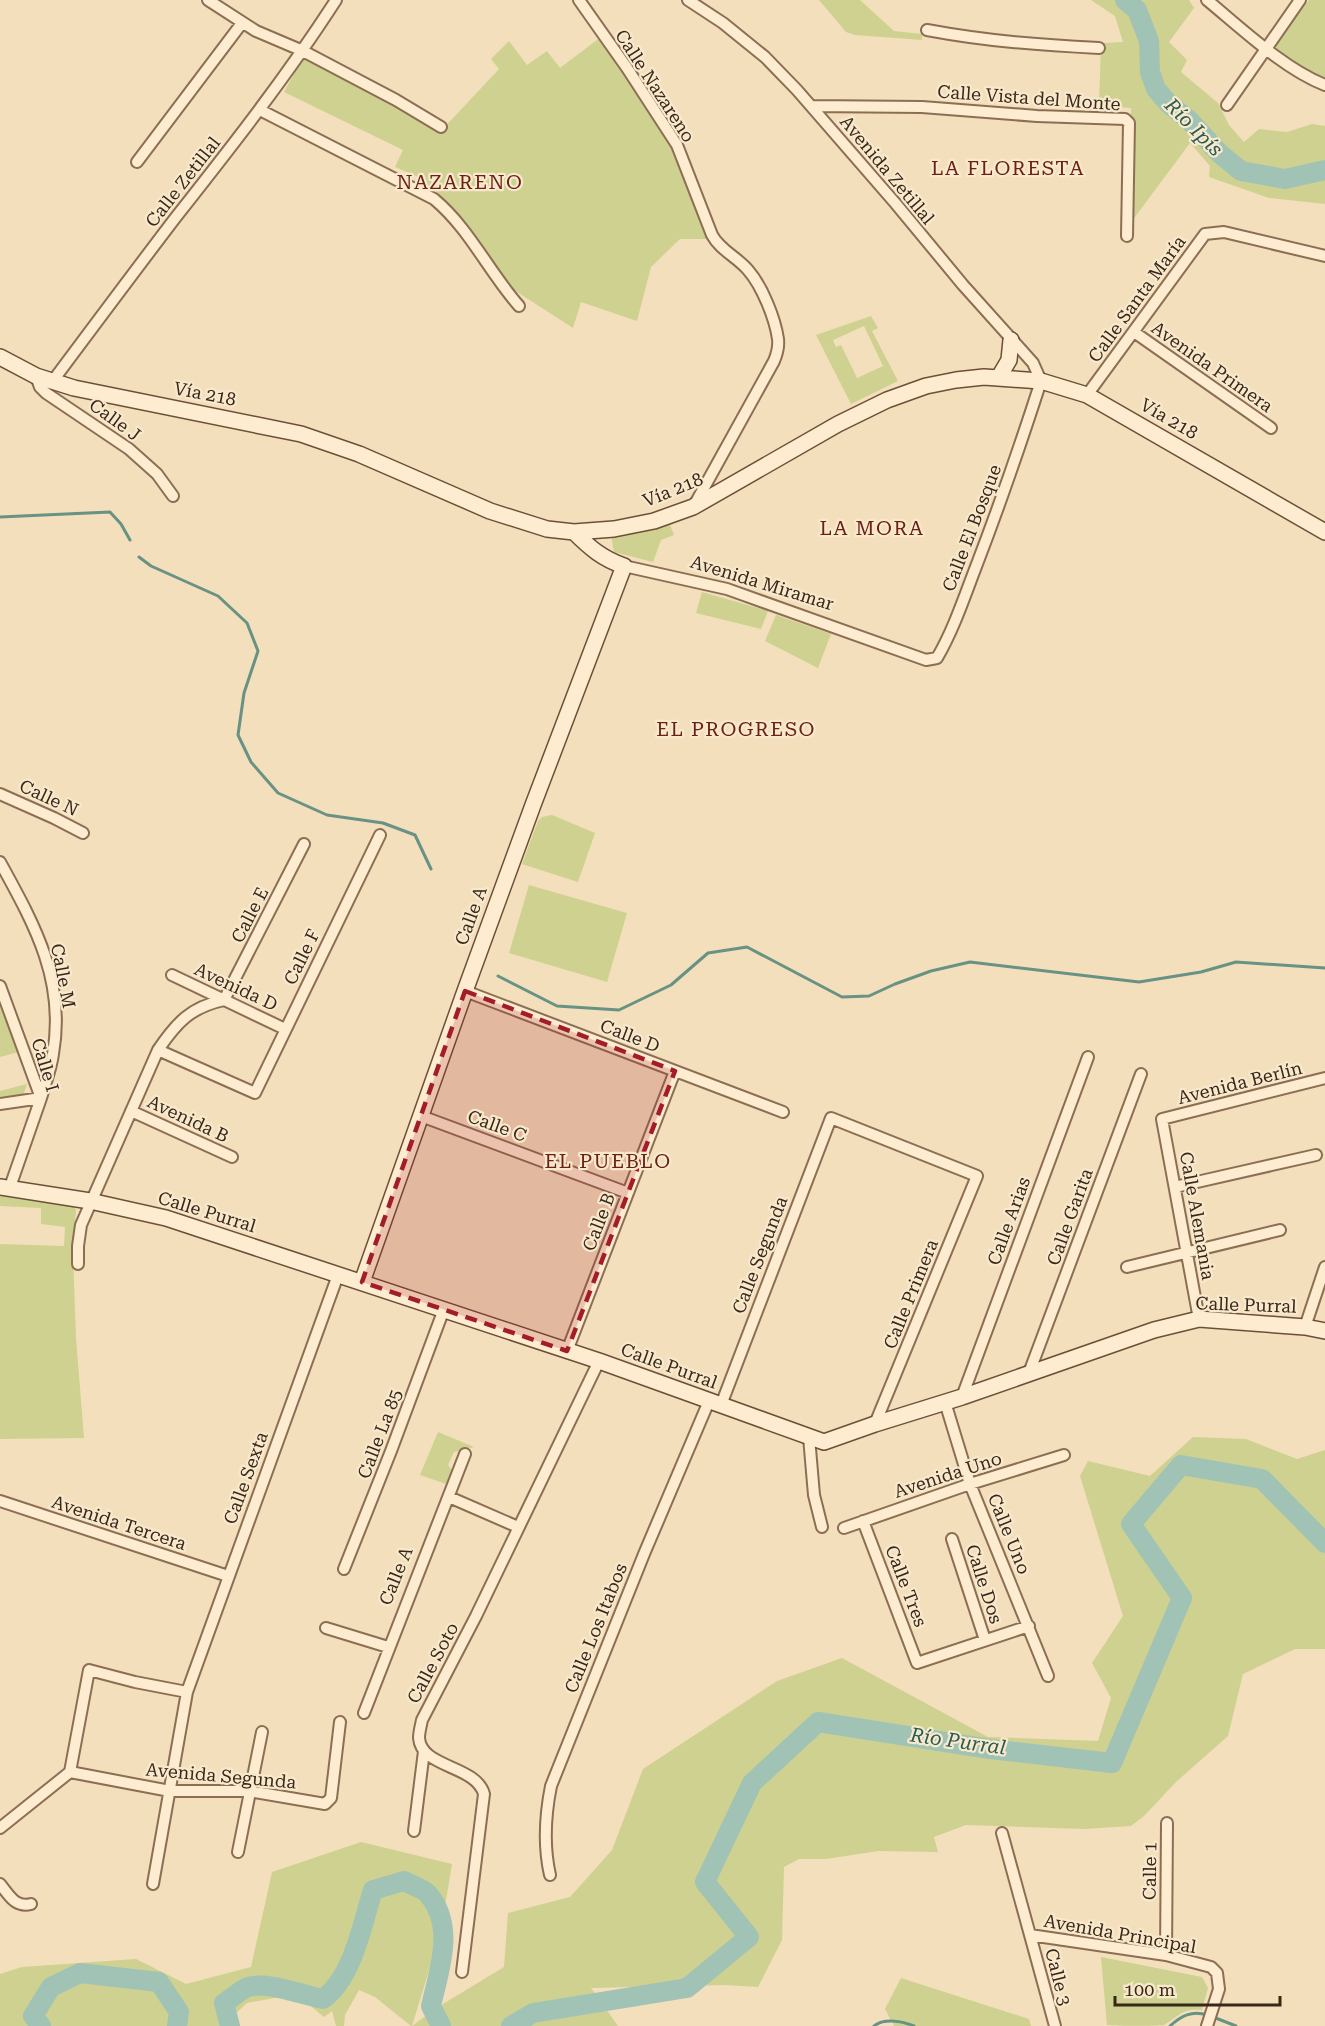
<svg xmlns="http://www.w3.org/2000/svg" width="1325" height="2026" viewBox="0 0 1325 2026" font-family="'Roboto Serif',serif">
  <rect width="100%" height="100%" fill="#f3dfbc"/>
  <!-- green -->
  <path fill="#ced18f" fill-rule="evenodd" d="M819,0H860L894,31L922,34V40L855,35L846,32Z
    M1091,0H1189L1194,8L1169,42L1187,60L1181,72L1218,103L1229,125L1244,142L1259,129L1287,132L1312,124L1325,126V204L1269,198L1209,177L1210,166L1190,143L1129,225L1131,108L1099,105L1101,46L1105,43L1123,42L1115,16Z
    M1309,0H1325V80L1307,71L1274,47Z
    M601,37L676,151L710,239H680L651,267L637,321L581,302L573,328L514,290L452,207L433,189L416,176L395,167L403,150L284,92L304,56L440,132L499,69L491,59L509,41L527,65L547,51L560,68Z
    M871,316L878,328L872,331L898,381L851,404L816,335ZM864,326L883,366L857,378L841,345L836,347L833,340Z
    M668,520L674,535L661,540L653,562L614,552L611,535Z
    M702,592L768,611L761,629L696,613Z
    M776,615L831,634L818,668L765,641Z
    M552,815L595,833L578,882L522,864L538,821L542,817Z
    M529,885L627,913L607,982L509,953Z
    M0,1006L19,1052L0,1057Z
    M27,1084L23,1096L0,1099V1091Z
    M0,1196C21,1198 58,1196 76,1209L73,1254L76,1338L84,1438L0,1439V1244L64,1246L65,1227L41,1224V1208L0,1206Z
    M438,1432L474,1447L454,1452L448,1465L452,1470L446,1484L420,1475Z
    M1193,1437L1246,1439L1297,1459L1325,1450V1649H1295L1243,1674L1228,1736L1176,1782L1144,1816L1131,1826L1084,1829L966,1825L934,1837L938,1852L878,1851L826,1859H799L784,1867L782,1940L758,1987L724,1985L591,1988L618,2026H411L375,1997L359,1990L345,2015L344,2026H336L332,2011L324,2017L296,1994L247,2003L236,2013V2026H0V1974L22,1967L136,1959L186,1984L251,1967L272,1872L361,1842L452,1864L441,1931L412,2026L438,2007L504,1967L508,1913L570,1897L612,1850L643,1769L777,1681L842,1658L988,1737L1098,1741L1111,1698L1092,1663L1123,1616L1080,1476L1088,1461L1150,1476Z
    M1101,1957L1202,1977L1208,1988L1202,2010C1182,2008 1179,2016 1164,2025C1157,2026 1117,2026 1107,2025Z
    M901,1978L1029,2019L1031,2026H894L885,2009Z"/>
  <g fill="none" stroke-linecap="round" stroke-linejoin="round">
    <!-- stream -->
    <path stroke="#679284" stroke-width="3" d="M0,517L110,512L121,524L130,540
      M139,557L151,566L218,596L247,623L258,651L244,693L238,735L251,762L278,793L327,815L383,823L415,835L431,869
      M498,976L557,1006L619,1010L671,985L708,953L747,947L842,997L869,996L895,984L931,971L970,962L1139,982L1201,972L1236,962L1325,968
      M1213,2017L1236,2026
      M874,2026C884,2018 902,2021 914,2026
      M1170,2026C1181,2016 1192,2010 1207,2015"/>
    <!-- river -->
    <path stroke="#a0c3b6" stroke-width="20" d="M1125,0L1137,10L1149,41L1150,72L1156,89L1168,103L1190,121L1219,153L1241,171L1285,179L1325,170
      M41,2026L33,2016L51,1987L80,1973L159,1982L179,2012L177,2026
      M230,2026L224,2003C231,1999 240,1990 248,1987C267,1981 302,1995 323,1999C353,1977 362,1925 373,1890L404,1881C411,1885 423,1888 428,1894C456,1927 439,1970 431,2006L441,2026
      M511,2026L533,2013L687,1988L749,1937L705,1882L752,1783L818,1722L990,1749L1112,1763L1182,1598L1131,1524L1181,1465L1262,1479L1325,1543"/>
    <defs>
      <path id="street" d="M208,0L256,31L303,51L396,100L441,127
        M579,0L627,68L677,145L712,235C720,250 737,257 748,270C762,286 775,318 778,339C779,347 777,354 774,361L695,504
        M1207,0C1241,28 1284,69 1325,85
        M927,30C986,41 1039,45 1099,48
        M1227,105L1300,0
        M811,106L922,107L1037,116L1125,119L1129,123L1127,236
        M260,110L434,199C469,228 489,272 519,306
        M137,162L242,23
        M1134,332L1271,428
        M36,376L40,387L46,393L129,449L157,474L173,496
        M52,382C93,327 134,272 176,217C232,146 287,76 336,0
        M1087,395L1205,234L1224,232L1325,256
        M624,566L727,589L926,660L937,658C954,629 965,595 977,564C1000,504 1021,443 1041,381L1033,363L963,285L896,204L797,90L765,57L723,23L688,0
        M0,794L54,818L83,833
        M0,862C34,924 66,980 53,1054C51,1069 45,1084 41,1098L0,1104
        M172,975L285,1029
        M0,986L41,1098L10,1187
        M465,991L783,1112
        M158,1050L255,1093L380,835
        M131,1111L232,1157
        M421,1116L628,1193
        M1175,1187L1316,1155
        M78,1264V1246L81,1225L158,1050C177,1022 191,1007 224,1000L304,844
        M1127,1267L1280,1230
        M1199,1319L1162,1119L1325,1078
        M1305,1327L1325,1267
        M567,1351L675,1071
        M1029,1373L1141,1074
        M962,1397L1088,1057
        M945,1402L970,1484L1048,1676
        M721,1405L831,1118L977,1176L875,1424
        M809,1437L814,1495L822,1527
        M449,1497L518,1527
        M0,1501L228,1576
        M863,1521L917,1663L1029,1626
        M844,1528L970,1484L1064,1455
        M952,1539L985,1640
        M344,1569L391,1451L444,1309
        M326,1628L388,1647
        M364,1713L465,1454
        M70,1772L170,1791H249L325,1804L331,1798L340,1722
        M0,1828L70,1772L89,1670L135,1682L187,1692
        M414,1831L424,1751
        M1002,1833L1055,2026
        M238,1852L262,1732
        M550,1875C543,1844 545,1816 551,1786L644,1554L709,1401
        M0,1884C9,1895 15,1908 31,1904
        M153,1884L187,1692L338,1275
        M1030,1935L1166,1955L1211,1967L1217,1973L1219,1989L1207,2026
        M1166,1955L1167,1823
        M462,1972L484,1794C476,1765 421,1768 419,1738C419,1732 421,1725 422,1720L476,1616L599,1361"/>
      <path id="secondary" d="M0,357L36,376L74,388L301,434L359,454L490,511L547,529L574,532L614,529L654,521L693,507L838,424L887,400L926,386L956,380L984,377L1041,381L1087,395L1325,532
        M999,377L1009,360L1011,340
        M0,1187L90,1201L166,1218L599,1361L824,1442L875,1424L962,1397L1154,1330L1199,1319L1305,1327L1325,1331
        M362,1282L465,991L533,805L624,566C603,559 590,548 574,532"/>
    </defs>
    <!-- street casing -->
    <use href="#street" stroke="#8c6e54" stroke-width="14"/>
    <!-- secondary casing -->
    <use href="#secondary" stroke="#6d4f37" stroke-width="18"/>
    <!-- street -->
    <use href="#street" stroke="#fdecd0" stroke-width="10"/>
    <!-- secondary -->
    <use href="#secondary" stroke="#fdecd0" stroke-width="15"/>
  </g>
  <!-- marked area -->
  <path fill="#a21d27" fill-opacity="0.2" stroke="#a21d27" stroke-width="4.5" stroke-dasharray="12 8" stroke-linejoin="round" d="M465,991L675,1071L567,1351L362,1282Z"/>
  <g text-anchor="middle" stroke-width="4.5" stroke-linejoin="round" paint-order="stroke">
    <!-- street labels -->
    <g font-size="18" fill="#39271a" stroke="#f9e9cc">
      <text transform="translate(655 86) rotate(57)" y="6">Calle Nazareno</text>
      <text transform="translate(1029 98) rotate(4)" y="6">Calle Vista del Monte</text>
      <text transform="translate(887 170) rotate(50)" y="6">Avenida Zetillal</text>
      <text transform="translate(183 182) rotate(-52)" y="6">Calle Zetillal</text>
      <text transform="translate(1137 299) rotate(-54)" y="6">Calle Santa María</text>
      <text transform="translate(1212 367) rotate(35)" y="6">Avenida Primera</text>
      <text transform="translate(205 394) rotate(11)" y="6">Vía 218</text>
      <text transform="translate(1169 419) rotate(30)" y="6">Vía 218</text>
      <text transform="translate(115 420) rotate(36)" y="6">Calle J</text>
      <text transform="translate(673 490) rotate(-22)" y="6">Vía 218</text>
      <text transform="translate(972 528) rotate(-69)" y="6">Calle El Bosque</text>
      <text transform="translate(762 583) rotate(17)" y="6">Avenida Miramar</text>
      <text transform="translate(49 798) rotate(25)" y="6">Calle N</text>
      <text transform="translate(250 915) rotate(-63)" y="6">Calle E</text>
      <text transform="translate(471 916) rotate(-70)" y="6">Calle A</text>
      <text transform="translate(302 957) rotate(-64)" y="6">Calle F</text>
      <text transform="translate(63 976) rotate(79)" y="6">Calle M</text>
      <text transform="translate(236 987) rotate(25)" y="6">Avenida D</text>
      <text transform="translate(630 1036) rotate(21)" y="6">Calle D</text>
      <text transform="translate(45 1065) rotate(73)" y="6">Calle I</text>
      <text transform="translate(1240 1083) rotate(-14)" y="6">Avenida Berlín</text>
      <text transform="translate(188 1119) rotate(25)" y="6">Avenida B</text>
      <text transform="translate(497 1126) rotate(20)" y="6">Calle C</text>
      <text transform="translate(207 1212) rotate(17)" y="6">Calle Purral</text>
      <text transform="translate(1197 1216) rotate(80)" y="6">Calle Alemania</text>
      <text transform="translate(1070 1217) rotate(-70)" y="6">Calle Garita</text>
      <text transform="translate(1009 1221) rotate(-70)" y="6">Calle Arias</text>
      <text transform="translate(599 1222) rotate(-69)" y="6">Calle B</text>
      <text transform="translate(760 1255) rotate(-69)" y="6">Calle Segunda</text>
      <text transform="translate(911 1294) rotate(-68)" y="6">Calle Primera</text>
      <text transform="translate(1246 1305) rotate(2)" y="6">Calle Purral</text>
      <text transform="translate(669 1366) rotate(20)" y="6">Calle Purral</text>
      <text transform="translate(380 1434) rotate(-69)" y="6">Calle La 85</text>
      <text transform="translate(948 1475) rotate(-18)" y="6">Avenida Uno</text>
      <text transform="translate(246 1478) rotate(-70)" y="6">Calle Sexta</text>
      <text transform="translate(119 1523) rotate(18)" y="6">Avenida Tercera</text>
      <text transform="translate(1009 1534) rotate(68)" y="6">Calle Uno</text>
      <text transform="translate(396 1576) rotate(-68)" y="6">Calle A</text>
      <text transform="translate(984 1584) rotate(72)" y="6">Calle Dos</text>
      <text transform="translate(906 1586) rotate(69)" y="6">Calle Tres</text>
      <text transform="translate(596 1628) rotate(-68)" y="6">Calle Los Itabos</text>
      <text transform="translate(433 1663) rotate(-62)" y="6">Calle Soto</text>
      <text transform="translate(221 1776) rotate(5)" y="6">Avenida Segunda</text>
      <text transform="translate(1150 1871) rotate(-89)" y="6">Calle 1</text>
      <text transform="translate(1120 1934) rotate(10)" y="6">Avenida Principal</text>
      <text transform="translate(1058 1977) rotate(76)" y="6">Calle 3</text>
    </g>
    <!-- water labels -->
    <g font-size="20" font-style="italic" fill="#285b54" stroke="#f9e9cc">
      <text transform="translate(1194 127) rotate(45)" y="7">Río Ipís</text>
      <text transform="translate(958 1741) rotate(8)" y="7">Río Purral</text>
    </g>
    <!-- neighbourhood labels -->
    <g font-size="20" letter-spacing="1.5" fill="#6b2115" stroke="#f9e9cc">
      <text x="1008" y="175">LA FLORESTA</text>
      <text x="460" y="189">NAZARENO</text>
      <text x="872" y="535">LA MORA</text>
      <text x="736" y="736">EL PROGRESO</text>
      <text x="608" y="1168">EL PUEBLO</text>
    </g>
  </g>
  <!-- scale -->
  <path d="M1115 1996v9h165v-9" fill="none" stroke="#39271a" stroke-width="3"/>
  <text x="1124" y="1996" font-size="18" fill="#39271a" stroke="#f9e9cc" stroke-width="4.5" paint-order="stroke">100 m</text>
</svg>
